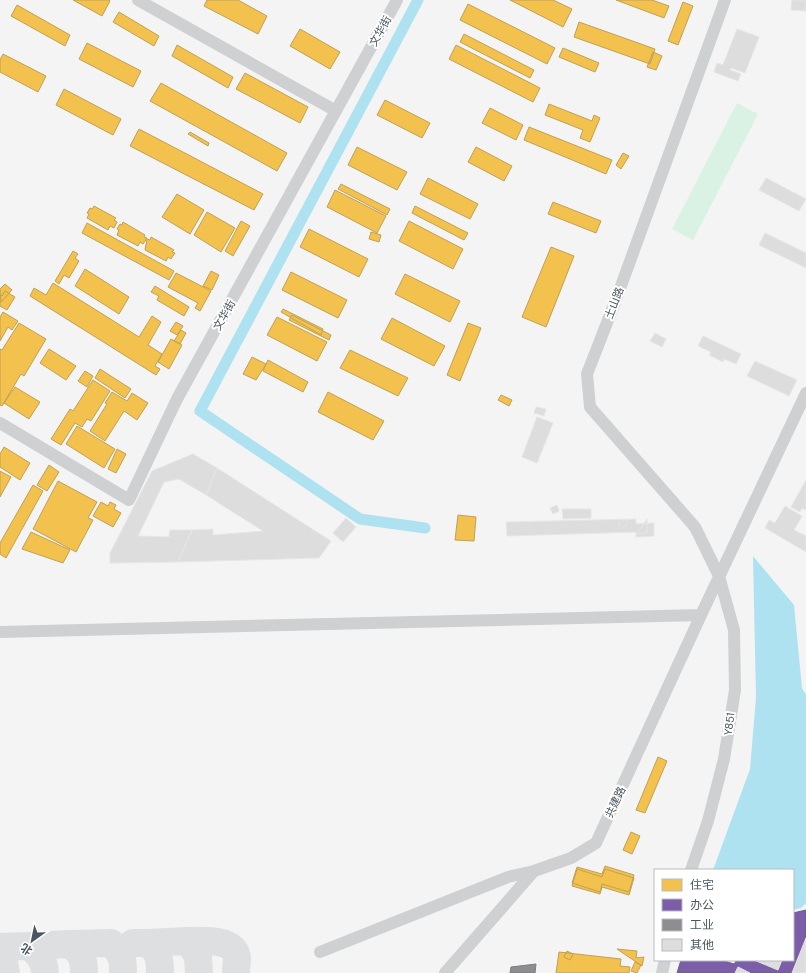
<svg xmlns="http://www.w3.org/2000/svg" width="806" height="973" viewBox="0 0 806 973" font-family="'DM Sans','Noto Sans SC',sans-serif">
  <rect width="100%" height="100%" fill="#f4f4f4"/>
  <!-- green -->
  <path fill="#d9f2e3" d="M737,103L758,114L693,240L672,229Z"/>
  <!-- water -->
  <path fill="#aee2f0" d="M753,556L794,605L802,688L806,695V903L801,908L793,910V870H713L750,769L756,697Z"/>
  <!-- homes -->
  <path fill="#f2c14e" stroke="#c0a154" d="M73,0H109L110,1L102,16Z
    M207,0H238L267,16L258,34L204,6Z
    M510,0H553L572,9L563,27Z
    M616,0H652L669,6L664,18Z
    M683,2L693,6L678,45L668,41Z
    M468,4L555,48L547,64L460,20Z
    M17,5L70,35L65,46L11,16Z
    M119,12L159,36L154,46L113,22Z
    M579,22L655,49L650,64L574,37Z
    M300,29L340,52L330,69L290,46Z
    M464,34L534,70L530,78L460,42Z
    M87,43L141,71L133,87L79,59Z
    M177,45L233,77L228,88L172,56Z
    M456,45L540,88L533,102L449,59Z
    M563,48L599,63L595,72L559,57Z
    M653,52L662,56L656,70L647,67Z
    M3,54L46,76L38,92L0,72V60Z
    M245,73L308,107L300,123L236,89Z
    M161,83L287,153L277,171L150,101Z
    M64,89L121,119L113,135L56,105Z
    M385,100L430,123L422,138L377,115Z
    M549,104L592,121L594,115L600,118L590,142L580,138L583,130L545,115Z
    M490,108L523,125L516,140L482,123Z
    M529,127L612,160L606,174L524,140Z
    M139,129L263,194L254,210L130,146Z
    M190,132L209,143L208,146L188,134Z
    M357,147L407,172L397,190L348,165Z
    M476,147L512,166L504,181L468,162Z
    M623,153L629,156L621,169L616,165Z
    M428,178L478,204L470,219L420,194Z
    M341,184L390,209L387,215L338,189Z
    M335,190L386,216L377,233L327,207Z
    M177,194L204,210L190,234L162,217Z
    M553,202L601,221L596,233L548,214Z
    M94,206L116,218L114,220L117,222L114,228L110,226L108,230L87,218L89,214L87,213L90,208L92,209Z
    M415,206L468,233L464,240L412,213Z
    M207,212L235,228L221,252L194,235Z
    M241,221L250,226L233,256L225,251Z
    M409,221L463,249L453,269L399,241Z
    M123,222L145,235L144,237L147,238L143,244L140,242L138,246L117,235L119,230L117,229L120,224L122,225Z
    M87,223L174,271L169,280L82,233Z
    M309,229L368,259L359,277L300,247Z
    M371,232L381,235L379,242L369,239Z
    M151,237L174,250L172,252L175,253L171,259L168,257L166,261L145,250L147,239L150,240Z
    M551,247L574,256L546,327L522,317Z
    M73,251L78,254L75,258L79,261L69,278L64,275L59,284L55,281Z
    M85,269L129,297L119,314L75,286Z
    M211,271L219,275L212,290L203,286Z
    M291,272L347,300L338,318L282,290Z
    M176,273L211,291L200,311L195,308L198,303L168,287Z
    M405,274L460,301L450,322L395,294Z
    M53,283L139,337L152,316L161,322L148,345L162,354L155,366L160,369L156,375L30,296L34,288L46,295Z
    M5,284L12,290L1,302L0,289Z
    M155,286L189,307L184,316L157,300L159,296L151,292Z
    M5,291L15,297L7,310L0,306V295L2,296Z
    M283,309L323,329L321,335L281,312Z
    M3,312L18,321L12,330L8,327L0,341V317Z
    M292,315L331,335L329,340L289,320Z
    M277,317L327,342L317,361L267,335Z
    M392,318L445,346L434,366L381,339Z
    M176,322L183,326L177,335L170,331Z
    M19,323L46,339L24,376L21,374L2,406L0,405V349L2,350Z
    M468,323L481,328L460,381L447,375Z
    M181,330L186,333L180,344L174,341Z
    M171,339L182,345L169,369L158,362Z
    M49,349L76,366L66,380L40,363Z
    M350,350L408,378L398,396L340,368Z
    M252,357L266,364L256,380L243,374Z
    M268,360L308,382L303,392L263,371Z
    M100,369L131,389L125,398L95,378Z
    M85,371L93,376L87,387L78,381Z
    M93,380L110,391L91,421L87,419L82,427L75,423L61,445L51,439L70,409L73,411Z
    M15,387L40,402L29,419L4,403Z
    M112,392L127,401L132,393L148,403L137,420L124,411L105,441L90,431L107,404L105,403Z
    M328,392L384,421L373,440L318,412Z
    M501,395L512,400L509,406L498,400Z
    M77,426L115,449L104,468L66,444Z
    M4,447L30,463L20,480L0,467V454Z
    M117,449L126,454L116,473L108,469Z
    M49,465L59,472L47,491L37,485Z
    M0,471L11,477L0,497Z
    M58,481L97,502L88,518L93,520L76,552L33,529Z
    M33,485L43,491L6,558L0,554V543Z
    M101,502L108,506L110,502L116,505L114,509L121,513L113,527L93,516Z
    M458,515L476,517L474,541L455,540Z
    M31,532L70,550L63,563L22,549Z
    M658,757L667,761L645,813L636,810Z
    M631,832L640,836L632,854L623,850Z
    M605,866L634,875L629,892L602,884L600,892L572,883L577,867L602,874Z
    M577,869L602,877L605,869L634,878L629,895L602,887L600,894L572,886Z
    M617,949L637,951L636,958L644,957L642,966Z
    M567,951L573,954L570,960L564,957Z
    M559,952L621,959L620,966L630,967L629,973H556Z
    M635,962L641,965L637,973L631,971Z"/>
  <!-- offices -->
  <path fill="#7b5ea7" stroke="#6c5c92" d="M806,910V973H677L681,960H721L734,964L737,960H793V913Z"/>
  <!-- industry -->
  <path fill="#8d8d92" stroke="#797c83" d="M536,964L535,973H510L511,967Z"/>
  <g fill="none" stroke-linecap="round" stroke-linejoin="round">
    <!-- canal -->
    <path stroke="#aee2f0" stroke-width="11" d="M418,0L200,411L360,519L425,528"/>
    <!-- taxiway -->
    <path stroke="#dedfe0" stroke-width="28" d="M188,941C202,941 233,938 237,957C237,962 236,968 236,973
      M133,943H148C159,953 160,958 160,973
      M148,943L188,941L198,956L199,973
      M70,944L111,943C122,955 123,957 123,973
      M29,946L70,944C82,954 84,958 84,973
      M0,947L29,946C39,955 44,959 45,973
      M0,955L4,962L6,973"/>
  </g>
  <!-- building -->
  <path fill="#ddddde" stroke="#e5e6e7" d="M792,0H806V11L791,10Z
    M737,29L759,37L745,73L731,68L730,70L741,74L738,81L714,72L717,63L723,65Z
    M766,178L806,199L799,211L759,190Z
    M765,233L806,253V268L759,245Z
    M655,333L666,339L662,347L650,341Z
    M703,336L741,354L736,364L724,359L723,362L709,355L711,352L698,346Z
    M755,361L797,380L789,396L747,376Z
    M536,407L546,409L544,416L534,413Z
    M537,417L553,423L537,463L522,457Z
    M193,454L217,468L206,495L179,479L164,482L138,536L169,537L170,530H192L178,562L110,563V553L152,471Z
    M217,468L331,541L319,558L178,562L192,530L213,529V535L263,531L206,495Z
    M806,480V509L805,510L802,508L800,512L791,507Z
    M557,505L559,511L553,514L550,508Z
    M785,506L802,516L794,530L806,536V552L765,528L769,520L775,523Z
    M562,509H591V518L563,519Z
    M346,518L356,527L343,542L333,533Z
    M625,519L628,523L621,529L618,525Z
    M636,519V524L654,523V536L636,537V532L507,536L506,522Z
    M647,519V533L637,534Z
    M806,938V973H792Z
    M754,960H782L778,970Z
    M738,967L750,973H735Z"/>
  <g fill="none" stroke-linecap="round" stroke-linejoin="round">
    <!-- minor -->
    <path stroke="#ced0d2" stroke-width="12" d="M138,0L336,111
      M0,423L129,500L177,399L397,0
      M0,632L701,615
      M691,870L708,821L724,759L735,690L734,630L719,576L695,527L590,407L587,374L617,297L725,0
      M320,952L508,877L534,871
      M445,973L534,871L571,858L596,843L701,615L806,393
      M662,973L665,960"/>
  </g>
  <g text-anchor="middle" stroke-width="4" stroke-linejoin="round" paint-order="stroke">
    <!-- street labels -->
    <g font-size="11" fill="#4a5661" stroke="#fff">
      <text transform="translate(380 31) rotate(-61)" y="4">文华街</text>
      <text transform="translate(614 303) rotate(-69)" y="4">土山路</text>
      <text transform="translate(224 315) rotate(-61)" y="4">文华街</text>
      <text transform="translate(729 724) rotate(-82)" y="4">Y851</text>
      <text transform="translate(615 802) rotate(-65)" y="4">共建路</text>
    </g>
  </g>
  <!-- legend -->
  <rect x="654" y="869" width="140" height="92" fill="#ffffff" stroke="#b7bbc0"/>
  <rect x="662" y="879" width="20" height="12" fill="#f2c14e" stroke="#b7bbc0"/>
  <text x="690" y="889" font-size="12" fill="#4a5661">住宅</text>
  <rect x="662" y="899" width="20" height="12" fill="#7b5ea7" stroke="#b7bbc0"/>
  <text x="690" y="909" font-size="12" fill="#4a5661">办公</text>
  <rect x="662" y="919" width="20" height="12" fill="#8d8d92" stroke="#b7bbc0"/>
  <text x="690" y="929" font-size="12" fill="#4a5661">工业</text>
  <rect x="662" y="939" width="20" height="12" fill="#ddddde" stroke="#b7bbc0"/>
  <text x="690" y="949" font-size="12" fill="#4a5661">其他</text>
  <!-- north arrow -->
  <g transform="translate(32 941) rotate(213)" stroke="#ffffff" stroke-width="3" paint-order="stroke">
  <path d="M0-3L7 15L0 10L-7 15Z" fill="#4a5661"/>
  <text y="-6" font-size="11" font-weight="bold" text-anchor="middle" fill="#4a5661">北</text>
  </g>
</svg>
